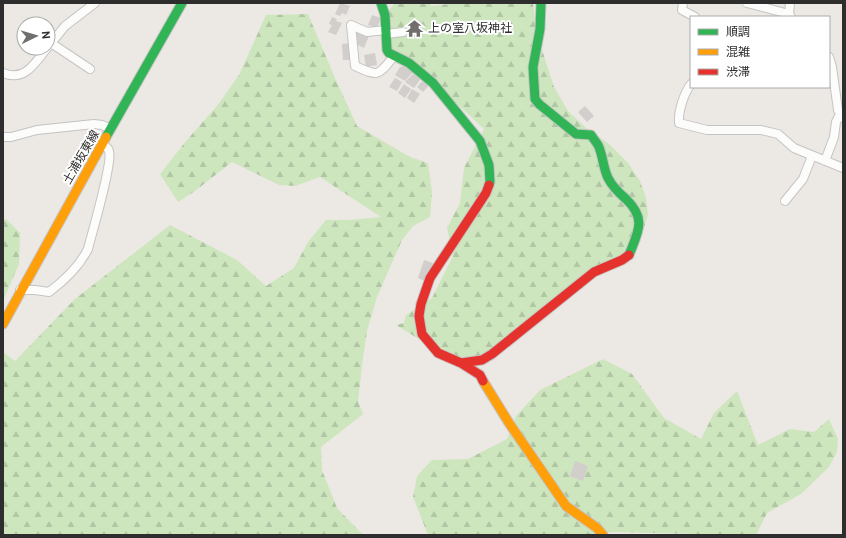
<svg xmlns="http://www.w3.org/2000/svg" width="846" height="538" viewBox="0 0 846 538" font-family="Roboto,'Noto Sans JP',sans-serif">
  <defs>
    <pattern id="forest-firs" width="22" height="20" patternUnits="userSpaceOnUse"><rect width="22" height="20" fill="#cee6be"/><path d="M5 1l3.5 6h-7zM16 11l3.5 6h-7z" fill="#b1c6a4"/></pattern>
  </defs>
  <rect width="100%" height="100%" fill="#ece8e4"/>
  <!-- forest -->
  <path fill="url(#forest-firs)" d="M395,3H429L431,6L457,3H533L537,34L554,87L568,111L586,128L609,144L628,163L640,181L646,198L648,214L642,235L629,251L477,358L448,357L396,325L404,323L406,315L432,298L453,256L447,228L460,203L464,168L484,129L449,96L391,50L388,11Z
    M308,14L335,78L357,126L410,157L428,163L432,192L430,217L413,226L402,240L377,297L367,331L362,365L358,402L363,414L321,447L322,470L337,508L363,535H3V352L15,361L75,299L170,225L237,260L266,286L294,268L308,242L326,220H349L381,217L320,177L295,186L279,185L232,162L195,191L178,202L160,174L186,141L217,106L239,75L266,15Z
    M3,219H6L20,233L19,264L3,301Z
    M603,359L632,374L664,418L701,439L714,413L737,391L758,445L790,429L814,432L829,419L838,439L837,452L829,467L801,494L767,513L756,535H696L695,534L610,532L602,535H428L413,497L417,476L432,460L468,459L507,439L516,416L540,390Z"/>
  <!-- building -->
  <path fill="#d1cecb" d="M340,3L350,6L346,15L342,13L340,16L335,14Z
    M372,15L381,18L377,28L368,25Z
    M332,17L337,19L336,21L342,23L336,35L328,32L332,25L329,24Z
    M419,20L424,27L411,36L406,29Z
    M357,31L369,36L364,48L354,43L357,37L355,36Z
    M351,43L352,60H343L342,44Z
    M375,53L377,65L366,67L364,55Z
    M406,66L413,72L405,81L395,75L400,67Z
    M416,71L422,77L414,88L405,82Z
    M395,78L402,82L397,91L389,87Z
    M424,79L430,84L423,92L417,87Z
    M404,84L411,89L405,98L398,93Z
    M412,89L420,94L414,103L407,98Z
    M585,106L594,116L587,122L578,112Z
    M424,260L433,263L425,281L418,278Z
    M575,461L588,466L583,481L570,476Z"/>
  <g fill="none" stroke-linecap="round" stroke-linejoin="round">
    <defs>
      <path id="street" d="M683,3L682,10L695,17
        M747,3L789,14L791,17
        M789,14L790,3
        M386,30L367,32L351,25L355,66C379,77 378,76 394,56
        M386,34L403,32
        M51,43L90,69
        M48,47L65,26L95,3
        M829,57L832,67L838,110L843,118
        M3,73C25,82 35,63 47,48
        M691,84C684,93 678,112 679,123L707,130H761L778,134L794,148L843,168
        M3,137H11L37,130L94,124L102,125L111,129
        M825,161L834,137L836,122L840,114
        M785,201L803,179L812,156
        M20,290H35L49,292C65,280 79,267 88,249C92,233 113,162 109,151C108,147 105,146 102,144"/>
      <path id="fast" d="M381,3L385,15L387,50L389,53L409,63L433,83L480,141L489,165L490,182L489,185
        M541,3L540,29L533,67L535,99L539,104L576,134L591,135C593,138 596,142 598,145C603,155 603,168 608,178C612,186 619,193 626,199C647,219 638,232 629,255
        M106,137L182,3"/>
      <path id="slow" d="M3,324L106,137
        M483,381L509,423L566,506L597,528L603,535"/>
      <path id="jam" d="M461,363L482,360L492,354L594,272L622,260L629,255
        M483,381L480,375L461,363L438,353L422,334L419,316L421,304L430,278L486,193L489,185"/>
    </defs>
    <!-- street casing -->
    <use href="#street" stroke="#c5c4c5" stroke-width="10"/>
    <!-- fast casing -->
    <use href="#fast" stroke="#c5c4c5" stroke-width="11"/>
    <!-- slow casing -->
    <use href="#slow" stroke="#c5c4c5" stroke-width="11"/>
    <!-- jam casing -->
    <use href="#jam" stroke="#c5c4c5" stroke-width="11"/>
    <!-- street -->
    <use href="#street" stroke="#fcfcfb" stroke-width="8"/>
    <!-- fast -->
    <use href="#fast" stroke="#30b455" stroke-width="9"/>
    <!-- slow -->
    <use href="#slow" stroke="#ff9f0a" stroke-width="9"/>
    <!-- jam -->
    <use href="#jam" stroke="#e5322d" stroke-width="9"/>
  </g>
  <!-- icons -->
  <defs>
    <symbol id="temple-bare" viewBox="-9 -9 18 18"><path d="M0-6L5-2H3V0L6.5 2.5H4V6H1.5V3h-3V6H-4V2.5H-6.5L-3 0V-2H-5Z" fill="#706f6e" stroke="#fff" stroke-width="2.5" paint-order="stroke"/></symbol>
  </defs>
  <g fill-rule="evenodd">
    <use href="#temple-bare" x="402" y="16" width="25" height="25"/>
  </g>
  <g text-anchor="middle" stroke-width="4" stroke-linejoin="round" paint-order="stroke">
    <!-- poi labels -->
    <g font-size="12" fill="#2e2e2e" stroke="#fff" text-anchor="start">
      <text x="428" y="32">上の室八坂神社</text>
    </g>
    <!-- street labels -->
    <g font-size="12" fill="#2e2e2e" stroke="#fff">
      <text transform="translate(81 157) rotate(-60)" y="4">土浦坂東線</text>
    </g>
  </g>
  <!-- border -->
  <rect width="846" height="538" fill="none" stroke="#2e2e2e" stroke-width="8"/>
  <!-- legend -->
  <rect x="690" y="16" width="140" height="72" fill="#ffffff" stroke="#ababab"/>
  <rect x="698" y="29" width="20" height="6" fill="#30b455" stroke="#ababab"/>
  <text x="726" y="36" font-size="12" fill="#2e2e2e">順調</text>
  <rect x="698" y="49" width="20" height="6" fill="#ff9f0a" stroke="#ababab"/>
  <text x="726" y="56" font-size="12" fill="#2e2e2e">混雑</text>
  <rect x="698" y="69" width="20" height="6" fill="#e5322d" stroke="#ababab"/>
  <text x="726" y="76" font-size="12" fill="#2e2e2e">渋滞</text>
  <!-- north arrow -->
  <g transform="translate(36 36) rotate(85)"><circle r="19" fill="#ffffff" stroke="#ababab"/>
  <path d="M0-3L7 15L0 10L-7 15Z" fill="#706f6e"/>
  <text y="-6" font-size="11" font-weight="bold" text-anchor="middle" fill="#2e2e2e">N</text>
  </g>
</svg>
